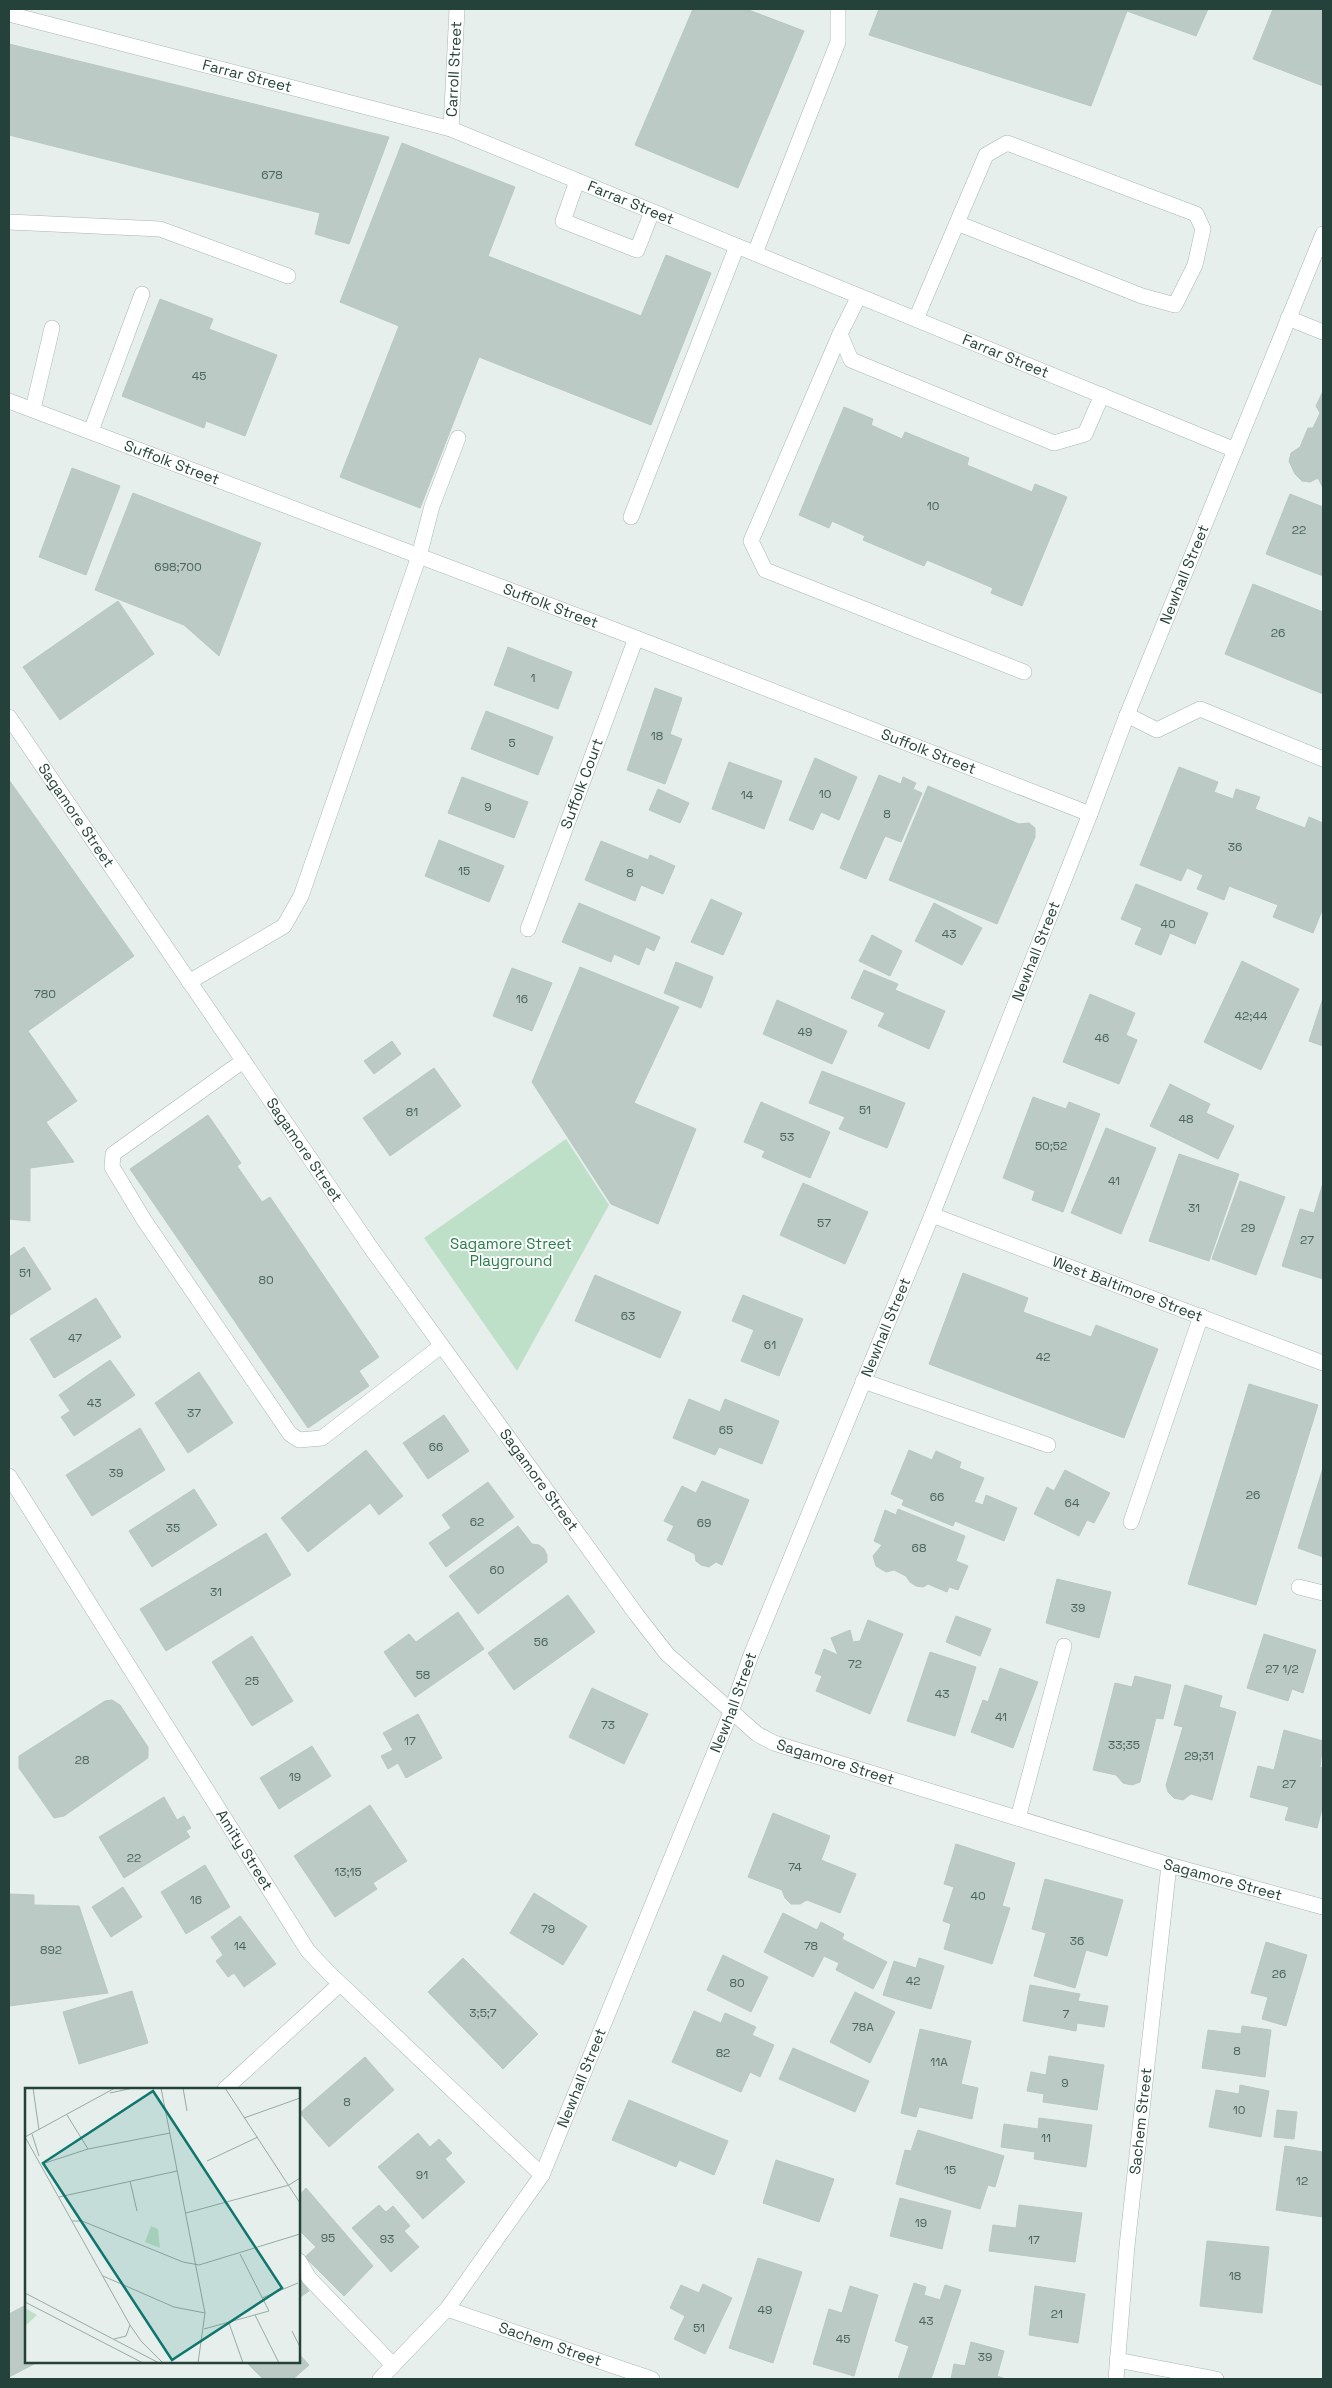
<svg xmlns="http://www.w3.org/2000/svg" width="1332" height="2388" viewBox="0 0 1332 2388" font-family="'Space Grotesk',sans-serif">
  <rect width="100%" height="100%" fill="#e6efeb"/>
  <!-- green -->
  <path fill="#bfe0c8" d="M566,1139L609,1205L517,1371L424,1238Z"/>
  <!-- building -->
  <path fill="#bbcac4" stroke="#b8c9c2" d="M693,9H746L804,31L738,188L635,145Z
    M879,9H1208L1196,36L1127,11L1091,106L869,35Z
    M1273,9H1323V86L1253,59Z
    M9,44L389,137L349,244L315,234L320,213L9,135Z
    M402,143L515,187L488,256L641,316L666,255L711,273L651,425L479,357L420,508L340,477L399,326L340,302Z
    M160,299L213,319L209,329L277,355L245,436L206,421L204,428L122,396Z
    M1323,377V488L1318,478L1310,482L1302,481L1295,474L1289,461L1291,453L1300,447L1308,428H1313L1320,413L1316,406L1323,391Z
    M844,407L873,419L871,425L902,439L905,432L969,458L967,465L1032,492L1035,484L1067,497L1022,606L991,593L993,588L927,560L924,566L863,540L865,536L832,521L829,528L799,515Z
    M72,468L120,486L86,575L39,557Z
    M133,493L261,543L219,656L184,625L95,590Z
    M1290,494L1323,507V576L1266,554Z
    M1253,584L1323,612V694L1225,654Z
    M118,601L154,654L60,720L23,667Z
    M508,647L572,672L558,709L494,685Z
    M655,688L682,698L670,734L682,739L665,784L627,770Z
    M486,711L553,737L538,775L471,749Z
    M815,758L857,777L839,820L821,812L813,830L789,820Z
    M729,762L782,781L764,829L712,809Z
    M1179,767L1218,782L1214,792L1233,799L1236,789L1260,797L1255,809L1305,828L1309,817L1323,823V908L1313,933L1273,917L1278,905L1229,886L1224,900L1197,889L1203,875L1187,868L1181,881L1140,865Z
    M879,775L901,784L903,777L916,783L913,789L922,793L901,842L885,836L866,879L840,868Z
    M462,777L528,802L514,838L448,813Z
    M9,780L134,956L28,1031L77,1101L46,1122L74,1162L30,1168V1221L9,1219Z
    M928,786L1019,824L1029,823L1035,828V837L997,924L889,880Z
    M658,789L689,803L680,823L649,810Z
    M439,840L504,866L489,902L425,876Z
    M601,841L648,860L650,855L675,866L663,894L641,885L635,901L585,880Z
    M1136,884L1208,913L1195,944L1170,933L1161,955L1135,944L1142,928L1121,919Z
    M711,899L742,913L723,955L691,942Z
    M579,903L660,937L654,951L646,947L639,965L614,954L611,962L562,942Z
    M934,903L982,928L962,965L915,941Z
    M872,935L902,951L890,976L859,961Z
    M1242,961L1299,989L1261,1070L1204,1042Z
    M676,962L713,977L701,1008L664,993Z
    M580,967L679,1007L634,1103L696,1129L658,1224L611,1204L532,1082Z
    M512,968L552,983L532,1031L493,1016Z
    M864,970L898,984L895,990L945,1011L929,1049L878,1026L885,1013L851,998Z
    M1090,994L1135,1013L1126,1035L1137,1040L1119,1084L1063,1062Z
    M1323,998V1046L1309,1041Z
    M777,1000L847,1031L832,1064L763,1034Z
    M392,1041L401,1054L374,1074L364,1061Z
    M434,1068L461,1106L390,1156L363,1118Z
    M822,1071L905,1103L887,1148L839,1129L845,1117L809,1103Z
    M1170,1084L1210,1104L1206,1113L1234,1126L1218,1159L1150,1126Z
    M1033,1097L1066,1109L1069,1102L1100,1114L1063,1212L1032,1200L1035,1191L1003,1178Z
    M761,1102L830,1132L810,1178L762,1157L765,1151L744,1142Z
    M208,1115L241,1163L237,1166L262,1202L270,1197L379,1357L359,1371L369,1386L308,1428L130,1169Z
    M1106,1128L1156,1148L1121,1234L1071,1213Z
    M1179,1154L1239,1174L1209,1261L1149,1241Z
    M1240,1181L1285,1197L1256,1275L1212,1259Z
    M803,1183L868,1212L845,1264L780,1235Z
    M1323,1183V1279L1282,1266L1300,1209L1314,1213Z
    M24,1247L51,1289L9,1316V1257Z
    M963,1273L1028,1298L1023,1312L1091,1337L1096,1325L1158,1349L1124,1438L929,1364Z
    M595,1275L681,1312L660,1358L575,1321Z
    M743,1295L803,1319L779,1376L741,1361L754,1330L732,1321Z
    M96,1298L121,1337L54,1378L30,1339Z
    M110,1360L135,1395L74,1436L61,1417L70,1411L59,1395Z
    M199,1372L233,1423L188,1453L155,1403Z
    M1249,1384L1318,1405L1256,1605L1188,1584Z
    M689,1399L720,1412L725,1399L779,1421L762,1464L719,1447L715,1455L673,1438Z
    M444,1415L469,1451L428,1479L403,1443Z
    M140,1428L165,1470L92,1516L66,1475Z
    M366,1450L403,1496L379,1515L370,1503L308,1552L281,1518Z
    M909,1450L932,1460L936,1451L961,1462L959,1468L984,1478L974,1502L983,1505L986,1495L1017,1508L1004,1541L955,1521L953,1526L902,1505L904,1500L891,1494Z
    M1323,1468V1557L1298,1548Z
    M1065,1470L1110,1493L1094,1523L1087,1520L1079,1536L1034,1514L1047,1487L1054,1491Z
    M702,1481L749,1500L722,1565L716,1562L709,1567L701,1565L696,1561L695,1554L667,1540L674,1526L664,1521L682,1486L696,1493Z
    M488,1482L514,1517L446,1567L429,1543L451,1528L442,1515Z
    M194,1489L217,1525L152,1567L129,1531Z
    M898,1509L965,1536L956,1561L968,1566L958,1590L949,1587L947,1592L928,1584L923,1587L916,1586L910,1582L906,1576L894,1570L886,1572L876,1566L873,1556L882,1545L874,1541L885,1510L896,1515Z
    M518,1526L532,1544L539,1545L544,1549L547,1555V1562L478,1614L449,1576Z
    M266,1533L291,1575L166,1651L140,1609Z
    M1057,1579L1111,1592L1099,1638L1046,1623Z
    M568,1595L595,1632L514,1690L488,1653Z
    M458,1612L484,1649L415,1697L384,1652L409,1634L416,1642Z
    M956,1616L991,1629L980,1656L946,1642Z
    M868,1620L903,1634L870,1714L816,1691L822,1676L815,1673L824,1649L838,1655L831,1638L850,1630L853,1642L860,1641Z
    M1264,1634L1316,1650L1303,1693L1292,1689L1288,1701L1247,1688Z
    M252,1636L293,1701L252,1726L212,1662Z
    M930,1652L976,1667L955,1736L907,1721Z
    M1000,1668L1038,1682L1013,1748L971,1732L983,1700L988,1702Z
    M1135,1676L1171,1685L1163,1719L1156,1718L1140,1782L1132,1785L1123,1783L1116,1775L1093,1770L1115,1683L1132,1687Z
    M1185,1685L1222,1696L1219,1707L1236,1712L1212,1800L1191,1794L1183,1800L1174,1798L1168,1792L1166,1785L1183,1727L1174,1725Z
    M592,1688L648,1714L624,1764L569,1737Z
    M112,1700L120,1705L148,1747V1758L64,1816L54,1818L19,1768V1756L105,1701Z
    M418,1714L442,1758L406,1778L398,1763L388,1769L381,1756L393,1750L383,1733Z
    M1284,1730L1323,1741L1320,1767L1323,1768V1805L1317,1828L1285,1820L1289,1807L1250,1797L1258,1766L1274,1770Z
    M312,1746L331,1776L279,1809L260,1778Z
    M164,1797L177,1820L184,1816L191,1828L186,1831L190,1837L124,1878L99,1837Z
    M370,1805L407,1861L373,1883L377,1889L335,1917L294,1856Z
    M773,1813L830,1836L821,1860L856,1874L840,1913L807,1900L800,1904H791L785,1898L782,1890L748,1877Z
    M956,1844L1015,1863L1002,1906L1010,1908L992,1964L944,1949L951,1924L943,1921L954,1887L944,1884Z
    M205,1865L230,1907L186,1934L161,1892Z
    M1045,1879L1123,1900L1107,1956L1086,1950L1075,1988L1034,1976L1046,1933L1032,1929Z
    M123,1887L142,1917L111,1937L92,1907Z
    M534,1893L587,1926L563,1965L510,1933Z
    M9,1894L34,1895V1905L79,1906L108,1993L9,2006Z
    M783,1913L817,1930L821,1922L844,1934L842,1939L887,1962L873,1989L836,1970L839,1963L824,1956L813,1977L764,1952Z
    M240,1916L276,1964L244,1987L234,1973L228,1977L216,1961L223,1955L211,1937Z
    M1266,1942L1307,1955L1286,2026L1262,2019L1268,1997L1251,1993Z
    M723,1955L768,1977L751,2012L707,1990Z
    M463,1958L538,2034L503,2069L428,1992Z
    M919,1958L944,1966L931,2009L883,1995L894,1961L916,1968Z
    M1030,1985L1080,1994L1078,2001L1108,2006L1104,2027L1077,2023L1076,2031L1023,2021Z
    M132,1991L148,2043L79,2064L63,2012Z
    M855,1992L895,2012L870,2063L830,2042Z
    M694,2011L721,2023L725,2013L756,2027L752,2035L774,2045L760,2077L750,2072L741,2092L672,2062Z
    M1242,2026L1271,2030L1265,2077L1202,2068L1208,2030L1241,2034Z
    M920,2029L971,2041L961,2084L978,2088L972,2119L919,2107L916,2117L901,2113Z
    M793,2048L869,2081L855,2112L779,2079Z
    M1049,2056L1104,2065L1097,2110L1043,2102L1044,2094L1027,2091L1031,2072L1046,2075Z
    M365,2057L394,2090L329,2147L300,2113Z
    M1240,2085L1269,2091L1261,2137L1209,2127L1216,2090L1239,2094Z
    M629,2100L728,2141L714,2175L679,2160L676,2167L612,2140Z
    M1277,2110L1297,2112L1294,2139L1274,2137Z
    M1039,2118L1092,2125L1086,2167L1034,2159L1035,2152L1001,2147L1004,2124L1038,2129Z
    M918,2130L1004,2156L995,2187L988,2185L980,2209L896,2184L905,2150L911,2151Z
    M418,2133L430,2147L439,2139L452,2153L445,2159L465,2182L423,2219L378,2167Z
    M1285,2146L1323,2152V2217L1276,2210Z
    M776,2160L834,2179L819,2222L763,2203Z
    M306,2188L373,2266L344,2296L305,2257L316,2247L299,2230V2196Z
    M900,2198L951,2211L942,2249L890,2236Z
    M379,2205L386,2212L393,2206L410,2226L404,2231L419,2247L391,2272L352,2228Z
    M1019,2205L1082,2213L1075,2262L989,2251L993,2225L1016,2228Z
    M1207,2241L1269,2247L1262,2313L1200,2306Z
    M758,2258L802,2272L773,2363L729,2348Z
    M299,2277L309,2291L299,2298Z
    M914,2283L926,2287L924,2295L940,2300L945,2285L961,2290L931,2379H898L909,2346L895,2341Z
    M703,2284L732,2298L705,2354L674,2339L685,2316L670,2308L681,2285L699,2293Z
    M850,2286L878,2295L854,2376L813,2364L829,2309L842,2313Z
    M1035,2286L1085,2294L1078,2343L1029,2335Z
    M26,2305V2362H38L9,2377V2314Z
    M971,2342L1004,2351L997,2376L1006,2379H951L954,2364L965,2366Z
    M299,2354L309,2365L293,2379H263L246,2362H299Z"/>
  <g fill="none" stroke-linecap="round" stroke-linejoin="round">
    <defs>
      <g id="minor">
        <path id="s1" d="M9,14L451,129L1235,450"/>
        <path id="s2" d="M451,129L457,9"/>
        <path d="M577,181L563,221L637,250L652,212"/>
        <path d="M9,222L160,229L288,276"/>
        <path d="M755,253L838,42V9"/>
        <path d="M859,296L840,334L851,360L1054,443L1085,434L1102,395"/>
        <path d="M1288,318L1323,332"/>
        <path d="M916,319L986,155L1007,143L1196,214L1203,229L1195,265L1175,305L1142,296L957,223"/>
        <path d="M840,334L751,541L765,570L1024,672"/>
        <path id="s3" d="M9,401L636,638L1090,814"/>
        <path d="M33,409L52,328"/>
        <path d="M91,431L142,294"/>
        <path d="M631,517L737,246"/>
        <path d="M1127,715L1157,730L1200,709L1323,759"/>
        <path id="s4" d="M9,717L371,1248L636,1614L667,1654L757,1734L774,1743L1169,1865L1323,1907"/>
        <path id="s5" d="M528,929L636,638"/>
        <path d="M189,982L284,926L301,896L419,556L432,506L458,438"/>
        <path d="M243,1061L113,1154L112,1167L144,1220L290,1434L299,1440L322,1438L441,1346"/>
        <path id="s6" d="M932,1215L1323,1363"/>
        <path d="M863,1381L1048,1445"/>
        <path id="s7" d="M9,1476L308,1951L330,1974L542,2175"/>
        <path d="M1131,1522L1201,1316"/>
        <path d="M1299,1587L1323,1593"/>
        <path d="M1018,1818L1064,1646"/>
        <path d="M225,2089L340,1984"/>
        <path d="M299,2261L309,2278L393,2365"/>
        <path id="s8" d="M447,2309L652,2379"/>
        <path d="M1117,2360L1216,2379"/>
        <path id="s9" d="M380,2379L447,2309L542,2175L731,1712L751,1655L932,1215L1090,814L1127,715L1323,234"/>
        <path id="s10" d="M1116,2379L1127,2246L1169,1865"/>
      </g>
    </defs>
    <!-- minor casing -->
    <use href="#minor" stroke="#a8b8b2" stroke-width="16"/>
    <!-- minor -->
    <use href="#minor" stroke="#fff" stroke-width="15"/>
  </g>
  <g text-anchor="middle" stroke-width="4" stroke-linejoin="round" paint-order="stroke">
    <!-- number labels -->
    <g font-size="12" fill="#4a645c">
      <text x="272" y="179">678</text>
      <text x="199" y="380">45</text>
      <text x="933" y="510">10</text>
      <text x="1299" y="534">22</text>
      <text x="178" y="571">698;700</text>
      <text x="1278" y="637">26</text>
      <text x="533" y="682">1</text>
      <text x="657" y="740">18</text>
      <text x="512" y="747">5</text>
      <text x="825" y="798">10</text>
      <text x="747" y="799">14</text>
      <text x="488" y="811">9</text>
      <text x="887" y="818">8</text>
      <text x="1235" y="851">36</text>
      <text x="464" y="875">15</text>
      <text x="630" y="877">8</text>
      <text x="1168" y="928">40</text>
      <text x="949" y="938">43</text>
      <text x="45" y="998">780</text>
      <text x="522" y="1003">16</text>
      <text x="1251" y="1020">42;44</text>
      <text x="805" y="1036">49</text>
      <text x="1102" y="1042">46</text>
      <text x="865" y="1114">51</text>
      <text x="412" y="1116">81</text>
      <text x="1186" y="1123">48</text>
      <text x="787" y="1141">53</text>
      <text x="1051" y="1150">50;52</text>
      <text x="1114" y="1185">41</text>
      <text x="1194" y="1212">31</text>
      <text x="824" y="1227">57</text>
      <text x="1248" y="1232">29</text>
      <text x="1307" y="1244">27</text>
      <text x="25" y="1277">51</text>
      <text x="266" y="1284">80</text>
      <text x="628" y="1320">63</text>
      <text x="75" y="1342">47</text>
      <text x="770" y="1349">61</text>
      <text x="1043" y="1361">42</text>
      <text x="94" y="1407">43</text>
      <text x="194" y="1417">37</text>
      <text x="726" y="1434">65</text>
      <text x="436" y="1451">66</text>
      <text x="116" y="1477">39</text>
      <text x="1253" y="1499">26</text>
      <text x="937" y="1501">66</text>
      <text x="1072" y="1507">64</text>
      <text x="477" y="1526">62</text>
      <text x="704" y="1527">69</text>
      <text x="173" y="1532">35</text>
      <text x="919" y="1552">68</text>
      <text x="497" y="1574">60</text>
      <text x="216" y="1596">31</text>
      <text x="1078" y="1612">39</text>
      <text x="541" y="1646">56</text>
      <text x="855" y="1668">72</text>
      <text x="1282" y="1673">27 1/2</text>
      <text x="423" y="1679">58</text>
      <text x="252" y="1685">25</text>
      <text x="942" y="1698">43</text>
      <text x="1001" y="1721">41</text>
      <text x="608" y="1729">73</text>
      <text x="410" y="1745">17</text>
      <text x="1124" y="1749">33;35</text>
      <text x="1199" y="1760">29;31</text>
      <text x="82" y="1764">28</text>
      <text x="295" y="1781">19</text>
      <text x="1289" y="1788">27</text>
      <text x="134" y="1862">22</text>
      <text x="795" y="1871">74</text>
      <text x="348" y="1876">13;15</text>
      <text x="978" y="1900">40</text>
      <text x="196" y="1904">16</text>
      <text x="548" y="1933">79</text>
      <text x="1077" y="1945">36</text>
      <text x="240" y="1950">14</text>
      <text x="811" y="1950">78</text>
      <text x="51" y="1954">892</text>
      <text x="1279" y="1978">26</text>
      <text x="913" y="1985">42</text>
      <text x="737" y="1987">80</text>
      <text x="483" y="2017">3;5;7</text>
      <text x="1066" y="2018">7</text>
      <text x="863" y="2031">78A</text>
      <text x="1237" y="2055">8</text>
      <text x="723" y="2057">82</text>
      <text x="939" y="2066">11A</text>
      <text x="1065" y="2087">9</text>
      <text x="347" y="2106">8</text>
      <text x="1239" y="2114">10</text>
      <text x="1046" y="2142">11</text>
      <text x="950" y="2174">15</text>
      <text x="422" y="2179">91</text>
      <text x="1302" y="2185">12</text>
      <text x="921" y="2227">19</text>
      <text x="328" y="2242">95</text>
      <text x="387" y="2243">93</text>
      <text x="1034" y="2244">17</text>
      <text x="1235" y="2280">18</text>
      <text x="765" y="2314">49</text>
      <text x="1057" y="2318">21</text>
      <text x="926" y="2325">43</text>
      <text x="699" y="2332">51</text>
      <text x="843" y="2343">45</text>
      <text x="985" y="2361">39</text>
    </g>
    <!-- street labels -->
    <g font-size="15" fill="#24423a" stroke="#f7fbf9">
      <text dy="5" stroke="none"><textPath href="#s2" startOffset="60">Carroll Street</textPath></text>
      <text dy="5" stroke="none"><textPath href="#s1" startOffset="246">Farrar Street</textPath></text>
      <text dy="5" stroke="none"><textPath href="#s1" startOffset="651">Farrar Street</textPath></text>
      <text dy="5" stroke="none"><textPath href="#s1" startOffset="1056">Farrar Street</textPath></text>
      <text dy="5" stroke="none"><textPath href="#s3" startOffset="174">Suffolk Street</textPath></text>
      <text dy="5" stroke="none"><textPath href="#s9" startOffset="1986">Newhall Street</textPath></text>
      <text dy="5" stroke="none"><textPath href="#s3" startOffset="579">Suffolk Street</textPath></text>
      <text dy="5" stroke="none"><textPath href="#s3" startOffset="984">Suffolk Street</textPath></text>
      <text dy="5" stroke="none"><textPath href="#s5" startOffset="155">Suffolk Court</textPath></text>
      <text dy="5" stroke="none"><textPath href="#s4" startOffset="119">Sagamore Street</textPath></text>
      <text dy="5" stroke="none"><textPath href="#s9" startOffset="1581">Newhall Street</textPath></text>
      <text dy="5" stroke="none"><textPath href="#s4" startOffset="524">Sagamore Street</textPath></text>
      <text dy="5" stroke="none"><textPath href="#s6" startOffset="209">West Baltimore Street</textPath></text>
      <text dy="5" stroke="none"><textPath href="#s9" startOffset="1176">Newhall Street</textPath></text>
      <text dy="5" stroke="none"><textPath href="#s4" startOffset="929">Sagamore Street</textPath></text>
      <text dy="5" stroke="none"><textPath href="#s9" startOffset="771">Newhall Street</textPath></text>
      <text dy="5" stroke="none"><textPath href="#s4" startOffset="1349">Sagamore Street</textPath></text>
      <text dy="5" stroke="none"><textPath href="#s7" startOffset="442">Amity Street</textPath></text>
      <text dy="5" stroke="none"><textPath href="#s4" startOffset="1754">Sagamore Street</textPath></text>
      <text dy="5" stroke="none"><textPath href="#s9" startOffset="366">Newhall Street</textPath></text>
      <text dy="5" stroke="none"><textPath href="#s10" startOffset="259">Sachem Street</textPath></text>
      <text dy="5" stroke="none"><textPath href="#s8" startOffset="109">Sachem Street</textPath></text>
    </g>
    <!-- park labels -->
    <g font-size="15" fill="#2d7a4b" stroke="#f7fbf9">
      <text x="511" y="1249">Sagamore Street<tspan x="511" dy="17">Playground</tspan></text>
    </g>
  </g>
  <!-- overview -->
  <g transform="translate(25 2088)">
    <rect width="275" height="275" fill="#e6efeb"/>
    <path d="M126,138L133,141L135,160L120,154ZM0,220L12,227L0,238Z" fill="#bfe0c8"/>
    <path fill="none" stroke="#98aaa4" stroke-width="1" d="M8,0L14,42M136,0L180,225L173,275M158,0L162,23M200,0L275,115M85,5L108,0M42,27L63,61M219,30L275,10M7,46L14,68M0,49L105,237L116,253L138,275M0,49L90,0M182,73L233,49M17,76L63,61L145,45M105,93L112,123M34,109L152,83M161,125L264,97L275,90M47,133H57L158,174L174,177L275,146M78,188L149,219L180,225M0,205L134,275M237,210L273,195M0,214L118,275M230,227L254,275M204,235L218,275M179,241L244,223L215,166M267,243L275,259M89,251L101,248L105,237"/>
    <path fill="#0f766e" fill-opacity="0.15" stroke="#0f766e" stroke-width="2.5" d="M128,3L257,200L147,272L18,75Z"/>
    <rect width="275" height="275" fill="none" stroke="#24423a" stroke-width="2.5"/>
  </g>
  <!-- border -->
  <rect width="1332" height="2388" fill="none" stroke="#24423a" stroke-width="20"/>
</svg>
